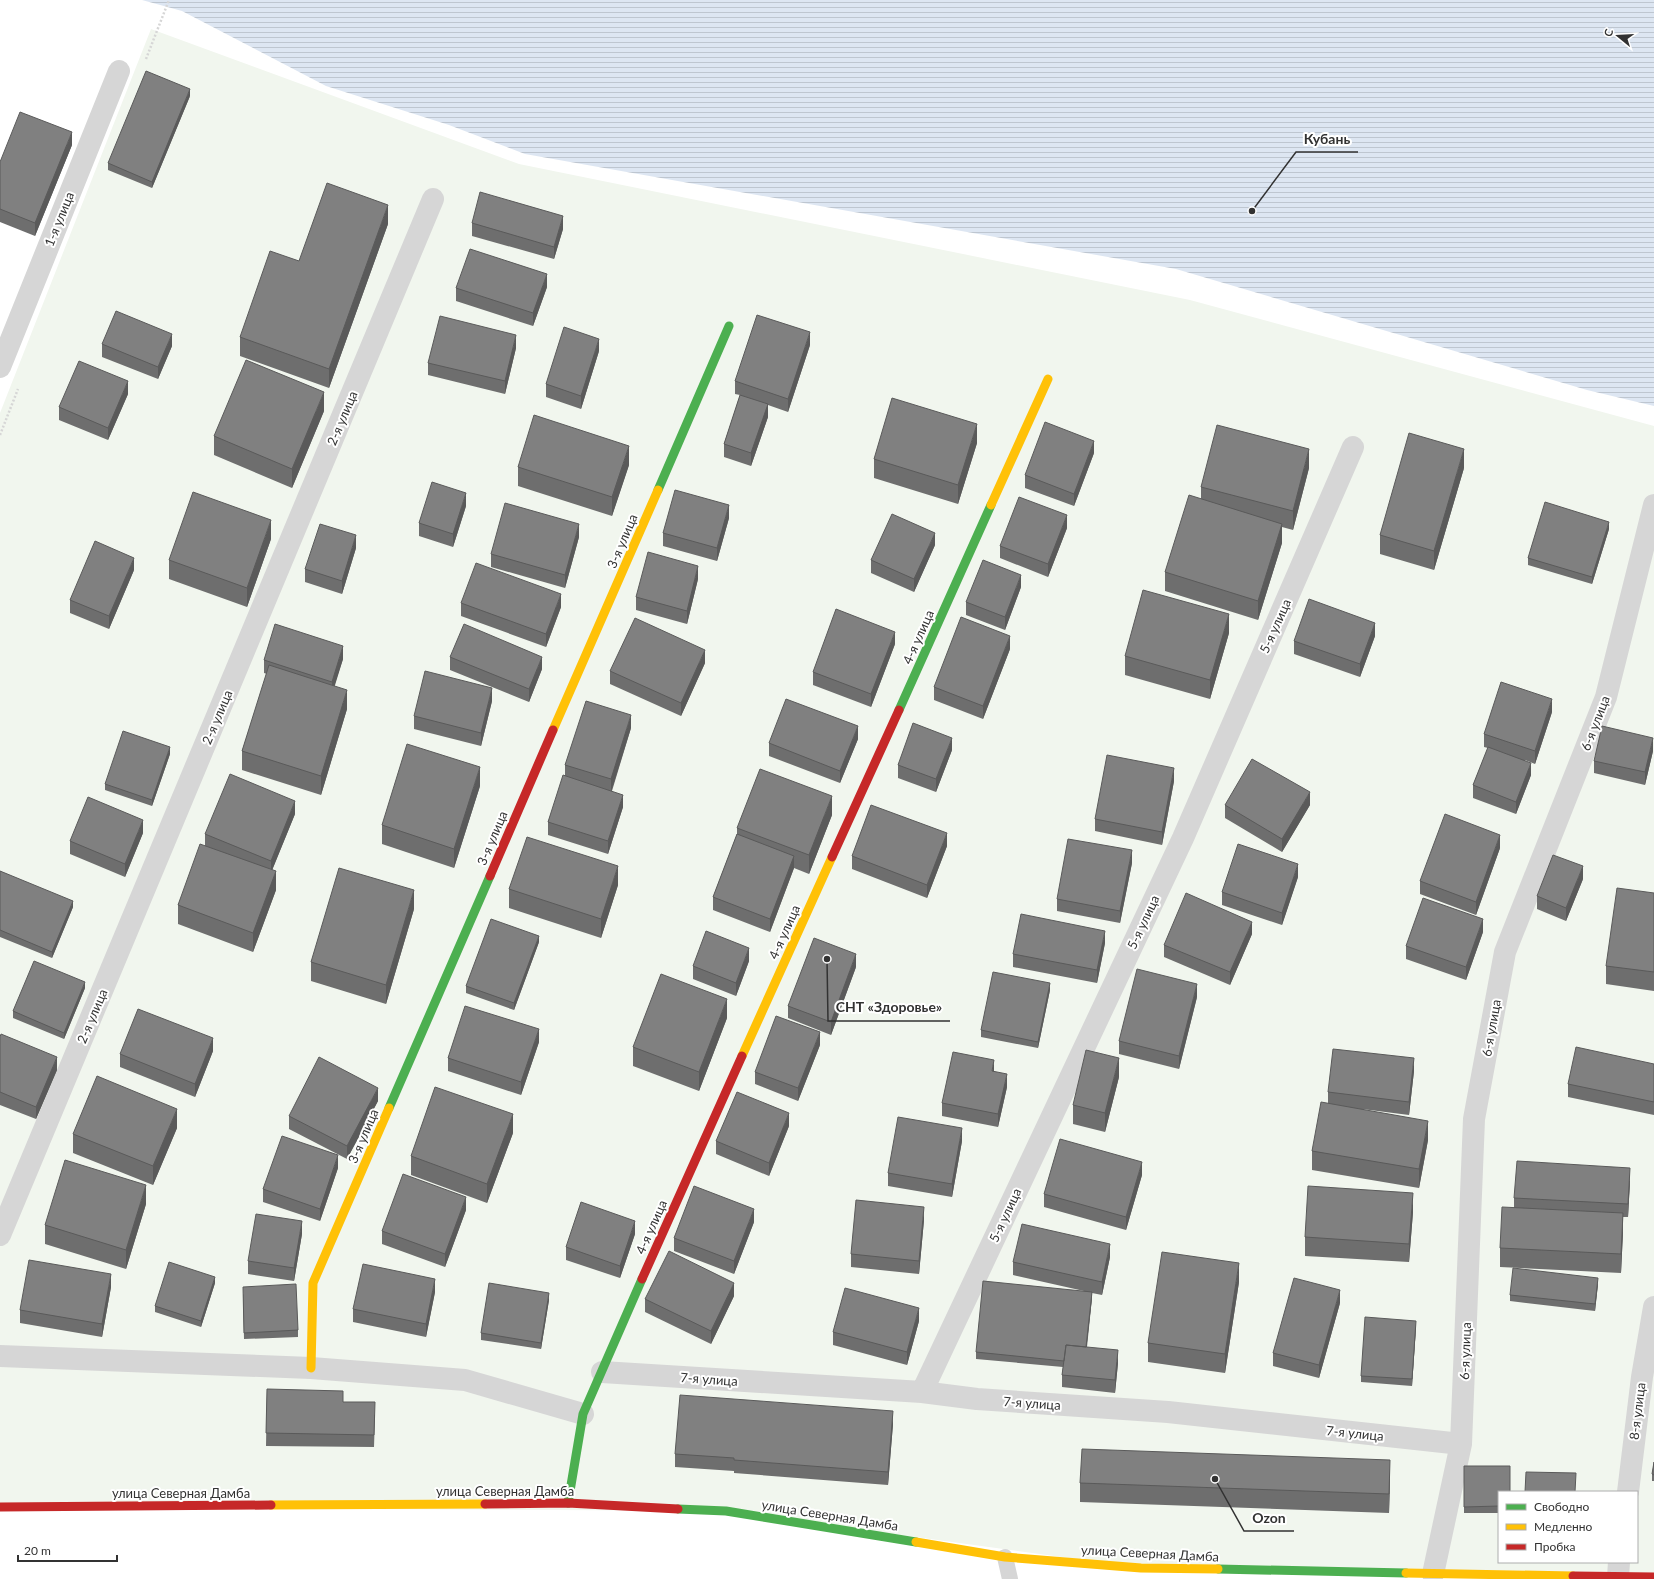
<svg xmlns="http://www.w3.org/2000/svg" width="1654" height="1579" viewBox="0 0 1654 1579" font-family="Lato,sans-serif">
  <defs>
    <pattern id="water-rules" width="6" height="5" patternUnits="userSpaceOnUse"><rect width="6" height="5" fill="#dde6f2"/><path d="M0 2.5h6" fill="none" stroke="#bec6d0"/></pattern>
  </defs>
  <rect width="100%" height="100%" fill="#fff"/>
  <!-- green -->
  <path fill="#f1f6ee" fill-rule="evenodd" d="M151,29L519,164L1190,300L1654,426V1577L1141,1568L726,1511L0,1507V413ZM1499,1492H1637V1562H1499Z"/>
  <!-- water -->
  <path fill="url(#water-rules)" d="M142,0H1654V406L1587,390L1176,269L525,154L449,125L326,86L182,11Z"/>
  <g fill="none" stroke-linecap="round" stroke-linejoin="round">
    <!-- path -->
    <path stroke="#d6d6d6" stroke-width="2.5" stroke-dasharray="2 2" stroke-linecap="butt" d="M146,59L169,0
      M0,435L18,389"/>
    <!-- lane -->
    <path stroke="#d6d6d6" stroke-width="16" d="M1005,1557L1010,1579"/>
    <!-- street -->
    <path stroke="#d6d6d6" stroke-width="22" d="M0,367L119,71
      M0,1235L433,199
      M0,1356L311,1368L465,1380L583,1414
      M602,1372L922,1392L977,1399L1168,1412L1461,1444
      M922,1392L1183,838L1353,447
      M1628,1492L1642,1377L1654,1307
      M1433,1574L1461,1444L1474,1119L1505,952L1606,697L1654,505
      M1618,1577L1619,1562"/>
    <!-- fast -->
    <path stroke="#4caf50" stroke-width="9" d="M658,490L729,326
      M899,710L991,505
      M389,1108L490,876
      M568,1503L583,1414L642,1279
      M678,1509L726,1511L916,1542
      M1218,1569L1406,1573"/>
    <!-- slow -->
    <path stroke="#ffc107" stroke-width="9" d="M991,505L1048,379
      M553,730L658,490
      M742,1056L832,857
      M311,1368L313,1283L389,1108
      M271,1505L485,1504
      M916,1542L1005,1557L1141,1568L1218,1569
      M1406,1573L1573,1576"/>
    <!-- jam -->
    <path stroke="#c62828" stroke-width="9" d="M832,857L899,710
      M490,876L553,730
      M642,1279L742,1056
      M485,1504L568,1503L678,1509
      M0,1507L271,1505
      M1573,1576L1654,1577"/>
  </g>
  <!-- wall -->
  <path fill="#6e6e6e" d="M190,96L152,188L108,170V163Z
    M72,145L35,236L0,222V162Z
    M472,223L563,229L554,259L472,236Z
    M388,224L329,388L240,356V337L299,261Z
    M547,287L533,326L456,301V288Z
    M102,344L172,346L158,379L102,357Z
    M810,345L788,412L768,405V417L751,466L724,457V444L740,395L735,394V381Z
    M516,348L505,394L428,375V363Z
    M599,351L581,409L546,397V384Z
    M128,394L108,440L59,420V407Z
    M324,411L292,488L214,455V436Z
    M977,443L958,504L874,478V459Z
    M1094,453L1074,506L1025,488V475Z
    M629,465L612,516L518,486V467Z
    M1309,468L1293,530L1282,527V543L1258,620L1165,591V572L1201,499V487Z
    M1464,468L1434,570L1380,554V535Z
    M466,506L453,547L419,536V523Z
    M729,518L717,561L663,546V533Z
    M1067,528L1048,577L1000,558V546Z
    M1609,529L1592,584L1528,565V558Z
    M579,537L565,588L491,567V554Z
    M271,539L247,607L169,579V560Z
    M935,545L914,592L871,573V560Z
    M356,548L342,594L305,582V569Z
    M134,570L109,629L70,613V600Z
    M698,579L687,624L636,610V597Z
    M1021,587L1005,630L966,615V602Z
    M461,603L561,607L546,647L461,616Z
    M1229,633L1210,699L1125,675V656Z
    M1375,636L1360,677L1294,654V641Z
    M895,644L871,707L813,685V672Z
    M1010,649L983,719L934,700V687Z
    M450,657L542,669L529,702L450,670Z
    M343,659L334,686L347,709L321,795L242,770V751L267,674L264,673V660Z
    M705,663L681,716L610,684V671Z
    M492,701L481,746L414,729V716Z
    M1552,712L1535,764L1525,760L1531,775L1516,814L1473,798V785L1488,748L1484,747V734Z
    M631,728L612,791L623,807L608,854L548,835V822L565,776V765Z
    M858,739L840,783L769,756V743Z
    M952,750L936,792L898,778V765Z
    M1653,751L1645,785L1594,773V761Z
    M170,754L152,806L105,790V784Z
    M1174,781L1162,845L1095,831V819Z
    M480,786L454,868L382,844V825Z
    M1225,805H1310L1282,852L1225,818Z
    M295,814L272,870L276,890L253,952L178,924V905L205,846V834Z
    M832,815L809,874L794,868L770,932L713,910V897L737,834V828Z
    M143,833L125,877L70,854V841Z
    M947,846L927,898L852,869V856Z
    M1500,848L1476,915L1420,894V881Z
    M1132,863L1120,923L1057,911V899Z
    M0,871L73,907L52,958L0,937Z
    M1298,877L1282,925L1222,905V892Z
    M1583,879L1566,921L1537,909V896Z
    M618,885L601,938L509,908V889Z
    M1654,893V991L1606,984V966Z
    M414,909L386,1004L311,981V962Z
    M1483,932L1466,980L1406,959V946Z
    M1252,934L1230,985L1164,957V945Z
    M539,942L514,1010L466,993V986Z
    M1105,943L1097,983L1013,967V954Z
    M749,961L736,996L693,979V966Z
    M856,967L831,1035L788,1018V1006Z
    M85,988L64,1039L13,1018V1011Z
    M1050,990L1038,1048L981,1037V1030Z
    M1197,997L1179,1069L1119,1054V1041Z
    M727,1018L699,1091L633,1066V1047Z
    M0,1037L57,1070L36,1119L0,1105Z
    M539,1042L521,1095L448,1071V1058Z
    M820,1045L798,1101L755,1084V1072Z
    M213,1051L195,1097L120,1067V1054Z
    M1654,1064V1115L1568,1097V1084Z
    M1414,1071L1409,1115L1362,1109L1428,1140L1419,1188L1312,1170V1151L1328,1103V1092Z
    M994,1072L1007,1087L998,1127L942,1116V1103Z
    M1119,1077L1105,1132L1073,1124V1105Z
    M378,1101L347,1159L289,1129V1116Z
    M789,1126L769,1176L716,1154V1141Z
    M177,1128L153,1185L73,1153V1134Z
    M513,1133L487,1203L411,1175V1156Z
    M962,1141L952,1197L888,1186V1173Z
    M338,1168L320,1221L263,1202V1189Z
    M1142,1175L1126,1230L1044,1207V1194Z
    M1630,1181L1628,1217H1623V1232L1621,1273L1500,1267V1248L1514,1207V1198Z
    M146,1204L126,1269L45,1244V1225Z
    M466,1210L445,1267L382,1244V1231Z
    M1413,1212L1409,1262L1305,1256V1237Z
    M924,1220L919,1274L851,1267V1254Z
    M754,1222L734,1274L674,1251V1238Z
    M302,1234L294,1281L248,1274V1261Z
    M635,1234L620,1278L566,1260V1247Z
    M1110,1257L1102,1295L1092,1293V1298L1087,1347L1118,1363L1115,1393L1062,1387V1375L1063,1367L976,1359V1352L1084,1291L1013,1275V1262Z
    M1239,1282L1225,1373L1148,1362V1343Z
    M215,1283L201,1327L155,1312V1306Z
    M1598,1284L1595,1311L1510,1301V1295Z
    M111,1287L102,1337L20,1323V1310Z
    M435,1292L426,1337L353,1322V1309Z
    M243,1294L298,1330V1337L244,1339Z
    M734,1296L711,1344L645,1312V1299Z
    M549,1300L541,1349L481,1340V1333Z
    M1340,1303L1319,1378L1273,1366V1353Z
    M919,1321L907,1365L833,1345V1332Z
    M1416,1327L1412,1386L1361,1382V1376Z
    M267,1389L343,1402L375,1415L374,1447L266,1446Z
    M893,1424L888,1485L734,1473V1471L675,1467V1454Z
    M1654,1462V1481H1652V1474Z
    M1464,1466L1499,1492V1513H1464Z
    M1390,1479L1389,1513L1080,1502V1483Z"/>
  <!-- shaded-wall -->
  <path fill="#5a5a5a" d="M190,89V96L152,188V182Z
    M72,132V145L35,236V223Z
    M388,205V224L329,388V369Z
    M563,216V229L554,259V247Z
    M547,274V287L533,326V313Z
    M810,332V345L788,412V399Z
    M172,334V346L158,379V367Z
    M516,335V348L505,394V381Z
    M599,339V351L581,409V396Z
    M128,381V394L108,440V428Z
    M324,392V411L292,488V469Z
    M768,404V417L751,466V453Z
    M977,424V443L958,504V485Z
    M1094,441V453L1074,506V494Z
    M629,446V465L612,516V497Z
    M1309,449V468L1293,530V511Z
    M1464,449V468L1434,570V551Z
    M466,493V506L453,547V534Z
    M729,505V518L717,561V548Z
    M1067,515V528L1048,577V564Z
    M271,520V539L247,607V588Z
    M1609,522V529L1592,584V577Z
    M579,524V537L565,588V575Z
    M1282,524V543L1258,620V601Z
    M935,533V545L914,592V579Z
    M356,535V548L342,594V581Z
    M134,558V570L109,629V616Z
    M698,566V579L687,624V611Z
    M1021,575V587L1005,630V617Z
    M561,594V607L546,647V634Z
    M1229,614V633L1210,699V680Z
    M1375,623V636L1360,677V664Z
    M895,632V644L871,707V694Z
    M1010,636V649L983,719V706Z
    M343,646V659L332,695V682Z
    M705,650V663L681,716V703Z
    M542,657V669L529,702V689Z
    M492,688V701L481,746V733Z
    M347,690V709L321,795V776Z
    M1552,699V712L1535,764V751Z
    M631,715V728L611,792V779Z
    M858,726V739L840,783V771Z
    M952,738V750L936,792V779Z
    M1653,738V751L1645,785V772Z
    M170,747V754L152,806V800Z
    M1531,763V775L1516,814V802Z
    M480,767V786L454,868V849Z
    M1174,768V781L1162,845V832Z
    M1310,792V805L1282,852V839Z
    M623,795V807L608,854V841Z
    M832,796V815L809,874V855Z
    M295,801V814L271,873V861Z
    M143,820V833L125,877V864Z
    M947,833V846L927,898V885Z
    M1500,835V848L1476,915V902Z
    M1132,850V863L1120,923V911Z
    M794,856V868L770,932V919Z
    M1298,864V877L1282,925V913Z
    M618,866V885L601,938V919Z
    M1583,866V879L1566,921V908Z
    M276,871V890L253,952V933Z
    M414,890V909L386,1004V985Z
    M73,901V907L52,958V952Z
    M1483,919V932L1466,980V967Z
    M1252,922V934L1230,985V972Z
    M1105,931V943L1097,983V970Z
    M539,936V942L514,1010V1003Z
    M749,948V961L736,996V983Z
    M856,954V967L831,1035V1022Z
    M85,982V988L64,1039V1033Z
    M1050,983V990L1038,1048V1042Z
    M1197,984V997L1179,1069V1056Z
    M727,999V1018L699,1091V1072Z
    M539,1029V1042L521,1095V1082Z
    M820,1032V1045L798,1101V1088Z
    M213,1038V1051L195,1097V1084Z
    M57,1057V1070L36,1119V1107Z
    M1119,1058V1077L1105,1132V1113Z
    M1414,1058V1071L1409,1115V1102Z
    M994,1060V1073L992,1071Z
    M1007,1074V1087L998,1127V1114Z
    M378,1088V1101L347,1159V1146Z
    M177,1109V1128L153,1185V1166Z
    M789,1113V1126L769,1176V1163Z
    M513,1114V1133L487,1203V1184Z
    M1428,1121V1140L1419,1188V1169Z
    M962,1128V1141L952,1197V1184Z
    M338,1155V1168L320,1221V1209Z
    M1142,1162V1175L1126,1230V1217Z
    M1630,1168V1181L1628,1217V1204Z
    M146,1185V1204L126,1269V1250Z
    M1413,1193V1212L1409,1262V1244Z
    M466,1197V1210L445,1267V1254Z
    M924,1207V1220L919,1274V1261Z
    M754,1209V1222L734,1274V1261Z
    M1623,1213V1232L1621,1273V1254Z
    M302,1221V1234L294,1281V1268Z
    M635,1221V1234L620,1278V1266Z
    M1110,1244V1257L1102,1295V1282Z
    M1239,1263V1282L1225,1373V1354Z
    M111,1274V1287L102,1337V1324Z
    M215,1277V1283L201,1327V1321Z
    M1598,1278V1284L1595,1311V1304Z
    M435,1279V1292L426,1337V1324Z
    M734,1283V1296L711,1344V1331Z
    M1340,1290V1303L1319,1378V1365Z
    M1092,1292V1298L1085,1360V1353Z
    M549,1293V1300L541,1349V1343Z
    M919,1308V1321L907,1365V1352Z
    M1416,1321V1327L1412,1386V1379Z
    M1118,1350V1363L1115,1393V1380Z
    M893,1411V1424L888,1485V1472Z
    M1390,1460V1479L1389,1513V1494Z"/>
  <!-- building -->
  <path fill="#808080" stroke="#5a5a5a" d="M146,71L190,89L152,182L108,163Z
    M20,112L72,132L35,223L0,209V162Z
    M327,183L388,205L329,369L240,337L270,251L299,261Z
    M480,192L563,216L554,247L472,223Z
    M470,249L547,274L533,313L456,288Z
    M116,311L172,334L158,367L102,344Z
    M757,315L810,332L788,399L735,381Z
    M440,316L516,335L505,381L428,363Z
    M564,327L599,339L581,396L546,384Z
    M246,360L324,392L292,469L214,436Z
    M79,361L128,381L108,428L59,407Z
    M740,395L768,404L751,453L724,444Z
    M892,398L977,424L958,485L874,459Z
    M534,415L629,446L612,497L518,467Z
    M1045,422L1094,441L1074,494L1025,475Z
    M1217,425L1309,449L1293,511L1201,487Z
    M1409,433L1464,449L1434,551L1380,535Z
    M432,482L466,493L453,534L419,523Z
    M675,490L729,505L717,548L663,533Z
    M193,492L271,520L247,588L169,560Z
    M1189,495L1282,524L1258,601L1165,572Z
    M1019,497L1067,515L1048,564L1000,546Z
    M1545,502L1609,522L1592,577L1528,558Z
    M505,503L579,524L565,575L491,554Z
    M892,514L935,533L914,579L871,560Z
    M320,524L356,535L342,581L305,569Z
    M95,541L134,558L109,616L70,600Z
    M648,552L698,566L687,611L636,597Z
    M983,560L1021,575L1005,617L966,602Z
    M476,563L561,594L546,634L461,603Z
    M1143,590L1229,614L1210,680L1125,656Z
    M1309,599L1375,623L1360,664L1294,641Z
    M836,609L895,632L871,694L813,672Z
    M961,617L1010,636L983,706L934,687Z
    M635,618L705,650L681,703L610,671Z
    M275,624L343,646L332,682L264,660Z
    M464,624L542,657L529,689L450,657Z
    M269,665L347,690L321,776L242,751Z
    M425,671L492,688L481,733L414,716Z
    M1501,682L1552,699L1535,751L1484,734Z
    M786,699L858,726L840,771L769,743Z
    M586,701L631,715L611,779L565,765Z
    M913,723L952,738L936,779L898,765Z
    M1602,726L1653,738L1645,772L1594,761Z
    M123,731L170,747L152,800L105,784Z
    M407,744L480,767L454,849L382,825Z
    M1488,747L1531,763L1516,802L1473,785Z
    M1107,755L1174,768L1162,832L1095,819Z
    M1252,759L1310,792L1282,839L1225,805Z
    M760,769L832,796L809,855L737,828Z
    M230,774L295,801L271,861L205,834Z
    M563,775L623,795L608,841L548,822Z
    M88,797L143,820L125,864L70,841Z
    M871,805L947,833L927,885L852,856Z
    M1445,814L1500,835L1476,902L1420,881Z
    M737,834L794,856L770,919L713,897Z
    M527,837L618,866L601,919L509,889Z
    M1068,839L1132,850L1120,911L1057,899Z
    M200,844L276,871L253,933L178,905Z
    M1238,844L1298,864L1282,913L1222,892Z
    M1553,855L1583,866L1566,908L1537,896Z
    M339,868L414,890L386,985L311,962Z
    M0,871L73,901L52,952L0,930Z
    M1617,888L1654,893V972L1606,966Z
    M1186,893L1252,922L1230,972L1164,945Z
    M1423,898L1483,919L1466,967L1406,946Z
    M1021,914L1105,931L1097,970L1013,954Z
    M491,919L539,936L514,1003L466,986Z
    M706,931L749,948L736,983L693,966Z
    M814,938L856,954L831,1022L788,1006Z
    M34,961L85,982L64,1033L13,1011Z
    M1137,969L1197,984L1179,1056L1119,1041Z
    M993,972L1050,983L1038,1042L981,1030Z
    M661,974L727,999L699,1072L633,1047Z
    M465,1006L539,1029L521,1082L448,1058Z
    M138,1009L213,1038L195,1084L120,1054Z
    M776,1016L820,1032L798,1088L755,1072Z
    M1,1034L57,1057L36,1107L0,1092V1037Z
    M1576,1047L1654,1064V1102L1568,1084Z
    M1333,1049L1414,1058L1409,1102L1328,1092Z
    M1086,1050L1119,1058L1105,1113L1073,1105Z
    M953,1052L994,1060L992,1071L1007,1074L998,1114L942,1103Z
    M319,1057L378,1088L347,1146L289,1116Z
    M97,1076L177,1109L153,1166L73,1134Z
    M435,1087L513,1114L487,1184L411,1156Z
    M737,1092L789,1113L769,1163L716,1141Z
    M1321,1102L1428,1121L1419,1169L1312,1151Z
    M898,1117L962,1128L952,1184L888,1173Z
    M282,1136L338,1155L320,1209L263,1189Z
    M1060,1139L1142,1162L1126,1217L1044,1194Z
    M65,1160L146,1185L126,1250L45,1225Z
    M1517,1161L1630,1168L1628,1204L1514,1198Z
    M403,1174L466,1197L445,1254L382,1231Z
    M694,1186L754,1209L734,1261L674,1238Z
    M1308,1186L1413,1193L1409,1244L1305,1237Z
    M856,1200L924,1207L919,1261L851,1254Z
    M581,1202L635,1221L620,1266L566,1247Z
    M1502,1207L1623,1213L1621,1254L1500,1248Z
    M256,1214L302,1221L294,1268L248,1261Z
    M1022,1224L1110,1244L1102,1282L1013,1262Z
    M669,1251L734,1283L711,1331L645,1299Z
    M1162,1252L1239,1263L1225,1354L1148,1343Z
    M29,1260L111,1274L102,1324L20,1310Z
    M169,1262L215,1277L201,1321L155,1306Z
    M363,1264L435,1279L426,1324L353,1309Z
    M1513,1268L1598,1278L1595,1304L1510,1295Z
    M1294,1278L1340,1290L1319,1365L1273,1353Z
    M983,1281L1092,1292L1086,1347L1066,1345L1064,1361L976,1352Z
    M489,1283L549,1293L541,1343L481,1333Z
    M296,1284L298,1330L244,1333L243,1287Z
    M845,1288L919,1308L907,1352L833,1332Z
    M1365,1317L1416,1321L1412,1379L1361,1376Z
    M1066,1345L1118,1350L1115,1380L1062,1375Z
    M267,1389L343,1391V1402H375L374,1435L266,1433Z
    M680,1395L893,1411L888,1472L734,1460V1458L675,1454Z
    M1082,1449L1390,1460L1389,1494L1080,1483Z
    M1654,1462V1475L1652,1474Z
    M1464,1466H1510V1492H1499V1506L1464,1507Z
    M1526,1472L1576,1473L1575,1492H1525Z"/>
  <g text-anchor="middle" stroke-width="4" stroke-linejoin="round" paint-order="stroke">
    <!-- street labels -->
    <g font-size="13" fill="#323232" stroke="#fff">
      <text transform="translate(59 219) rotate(-68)" y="5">1-я улица</text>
      <text transform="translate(342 418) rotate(-67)" y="5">2-я улица</text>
      <text transform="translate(622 541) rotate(-67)" y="5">3-я улица</text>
      <text transform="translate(1275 626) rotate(-66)" y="5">5-я улица</text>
      <text transform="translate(918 637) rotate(-66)" y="5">4-я улица</text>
      <text transform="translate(217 717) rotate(-67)" y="5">2-я улица</text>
      <text transform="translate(1595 723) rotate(-69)" y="5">6-я улица</text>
      <text transform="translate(492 838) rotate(-67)" y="5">3-я улица</text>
      <text transform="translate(1143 922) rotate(-65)" y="5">5-я улица</text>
      <text transform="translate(784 932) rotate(-66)" y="5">4-я улица</text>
      <text transform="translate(92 1016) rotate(-67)" y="5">2-я улица</text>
      <text transform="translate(1491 1028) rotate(-80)" y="5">6-я улица</text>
      <text transform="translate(363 1136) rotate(-67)" y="5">3-я улица</text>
      <text transform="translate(1005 1215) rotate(-65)" y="5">5-я улица</text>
      <text transform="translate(651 1227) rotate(-66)" y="5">4-я улица</text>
      <text transform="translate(1465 1351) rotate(-88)" y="5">6-я улица</text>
      <text transform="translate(709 1379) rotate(4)" y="5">7-я улица</text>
      <text transform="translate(1032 1403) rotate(4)" y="5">7-я улица</text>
      <text transform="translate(1637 1411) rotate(-83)" y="5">8-я улица</text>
      <text transform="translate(1355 1433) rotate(6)" y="5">7-я улица</text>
      <text x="505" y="1496">улица Северная Дамба</text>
      <text x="181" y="1498">улица Северная Дамба</text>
      <text transform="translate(830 1515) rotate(9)" y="5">улица Северная Дамба</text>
      <text transform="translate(1150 1553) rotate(3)" y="5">улица Северная Дамба</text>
    </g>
  </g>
  <!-- callouts -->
  <path fill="none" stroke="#323232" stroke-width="1.5" d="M1252 211L1296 152H1358M827 959L828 1021H950M1215 1479L1244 1531H1294"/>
  <g fill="#323232" stroke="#fff" stroke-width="1.5">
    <circle cx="1252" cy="211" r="4"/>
    <circle cx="827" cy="959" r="4"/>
    <circle cx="1215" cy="1479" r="4"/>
  </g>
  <g font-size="14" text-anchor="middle" font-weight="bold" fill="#323232" stroke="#fff" stroke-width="4" stroke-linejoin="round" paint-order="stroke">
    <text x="1327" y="144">Кубань</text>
    <text x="889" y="1012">СНТ «Здоровье»</text>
    <text x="1269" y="1523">Ozon</text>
  </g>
  <!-- legend -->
  <rect x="1498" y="1491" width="140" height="72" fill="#ffffff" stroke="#adadad"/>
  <rect x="1506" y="1504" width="20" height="6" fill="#4caf50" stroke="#adadad"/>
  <text x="1534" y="1511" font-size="12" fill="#323232">Свободно</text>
  <rect x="1506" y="1524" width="20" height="6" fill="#ffc107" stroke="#adadad"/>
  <text x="1534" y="1531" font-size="12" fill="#323232">Медленно</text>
  <rect x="1506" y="1544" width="20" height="6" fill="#c62828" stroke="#adadad"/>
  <text x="1534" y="1551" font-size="12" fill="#323232">Пробка</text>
  <!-- north arrow -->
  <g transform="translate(1618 36) rotate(288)" stroke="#ffffff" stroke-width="3" paint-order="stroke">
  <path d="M0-3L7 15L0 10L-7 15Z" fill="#323232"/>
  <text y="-6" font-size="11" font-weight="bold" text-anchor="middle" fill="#323232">С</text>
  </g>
  <!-- scale -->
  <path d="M18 1555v6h99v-6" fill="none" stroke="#323232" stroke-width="2"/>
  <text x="24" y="1555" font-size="12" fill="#323232" stroke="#ffffff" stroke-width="3" paint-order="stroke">20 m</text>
</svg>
